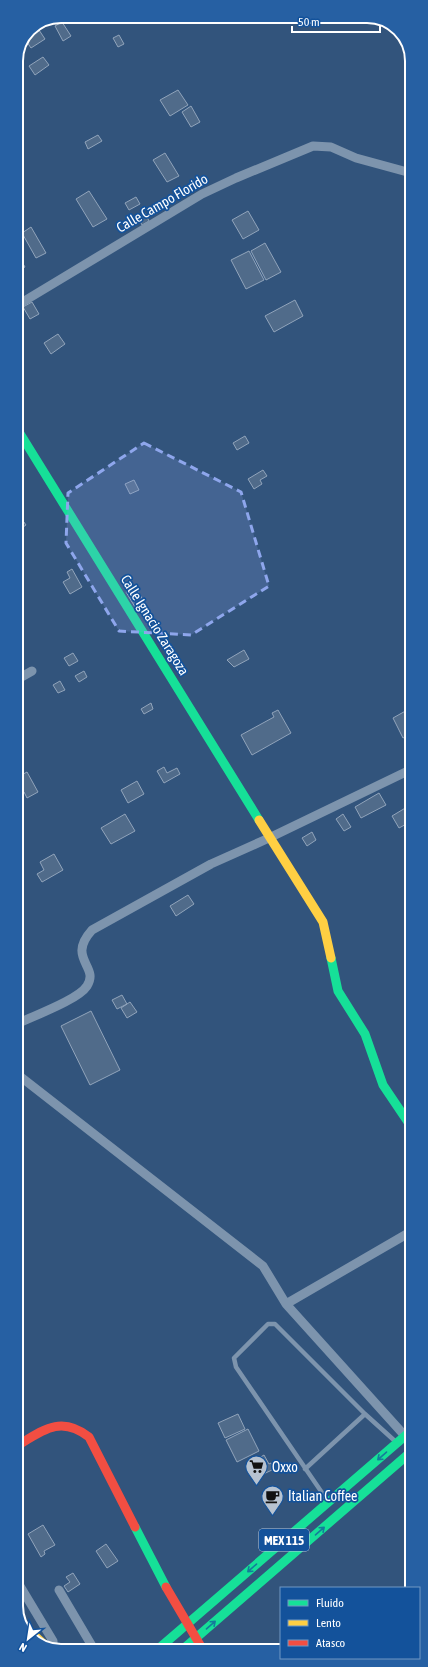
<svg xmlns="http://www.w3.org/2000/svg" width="428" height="1667" viewBox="0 0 428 1667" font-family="'Asap Condensed',sans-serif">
  <rect width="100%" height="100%" fill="#32547c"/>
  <!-- building -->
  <path fill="#506b8a" stroke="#91a4bb" d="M62,22L71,36L63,41L55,26Z
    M39,30L45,39L31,48L25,39Z
    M119,35L124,44L118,47L113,38Z
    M43,57L49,65L35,75L29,66Z
    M178,90L188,105L170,116L160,100Z
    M191,106L200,122L191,127L182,112Z
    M98,135L102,141L88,149L85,142Z
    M165,153L179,176L167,182L153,160Z
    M89,191L107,219L93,227L76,199Z
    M136,197L140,204L129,210L125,203Z
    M248,211L259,230L243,239L232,220Z
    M145,213L149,221L142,225L138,217Z
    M31,227L46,253L36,258L22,233Z
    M265,243L281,272L266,280L251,251Z
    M249,251L264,280L246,289L231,260Z
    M19,257L25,267L16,272V259Z
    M295,300L303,316L274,332L265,316Z
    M32,302L39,314L30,319L23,307Z
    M58,334L65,344L51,354L44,343Z
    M245,436L249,443L237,450L233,443Z
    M263,470L267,476L260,480L262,484L254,489L248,479Z
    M134,480L139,490L130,494L125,484Z
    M16,511L26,525L16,532Z
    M72,569L82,587L70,594L63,582L70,578L67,572Z
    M135,586L144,602L135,607L126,592Z
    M244,650L249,659L234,667L227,660Z
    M73,653L78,661L69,666L64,658Z
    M84,671L87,677L79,682L75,676Z
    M60,681L65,690L58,693L53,685Z
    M151,703L153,709L144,714L141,709Z
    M409,709L412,714V727L406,730L409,735L403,738L393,718Z
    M278,710L291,733L252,755L241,735L274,717L272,713Z
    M164,767L167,773L177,768L180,774L164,783L157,771Z
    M27,772L38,792L27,798L24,792L18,796L21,801L16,803V778Z
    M137,781L144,794L128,803L121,790Z
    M379,793L386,805L361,818L355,807Z
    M407,807L412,814V821L399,828L392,816Z
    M125,814L135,831L111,844L101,828Z
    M343,814L351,827L344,831L336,819Z
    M312,832L316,840L307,846L302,838Z
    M54,854L63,870L42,882L37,874L44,870L40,862Z
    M188,895L194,904L176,916L170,906Z
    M122,995L127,1004L117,1009L112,1000Z
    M130,1002L137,1012L127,1018L121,1008Z
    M91,1011L120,1070L90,1085L61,1026Z
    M238,1414L245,1429L225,1438L218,1423Z
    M248,1429L259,1451L237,1462L226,1440Z
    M264,1455L269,1464L271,1463L274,1469L253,1479L247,1465Z
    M43,1525L55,1545L44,1551L45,1554L41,1557L28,1534Z
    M106,1544L118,1561L107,1568L96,1551Z
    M73,1573L80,1584L68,1592L64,1586L70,1582L66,1577Z"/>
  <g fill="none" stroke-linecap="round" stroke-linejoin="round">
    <!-- lane -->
    <path stroke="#7d94ad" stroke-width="4.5" d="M305,1469L365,1414
      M327,1500L236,1367L234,1358L268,1324H275L365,1414L396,1442"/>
    <!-- street -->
    <path stroke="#7d94ad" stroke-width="9" d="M29,30L31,28
      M16,306L202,194L236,178L313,146L331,147L356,158L411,173
      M16,680L32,671
      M17,1024C33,1016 78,1000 87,986C100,966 66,959 92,930L211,864L269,838L412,769
      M17,1074L263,1266L286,1304L405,1436
      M286,1304L412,1231
      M17,1581L53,1641V1649
      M59,1590L95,1651"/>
    <!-- fast -->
    <path stroke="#16e098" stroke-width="9" d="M16,427L259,820
      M331,958L338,991L365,1034L383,1085L412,1128
      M135,1527L166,1587
      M157,1650L412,1430
      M182,1650L412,1451"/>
    <!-- slow -->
    <path stroke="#ffcf43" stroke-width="9" d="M259,820L323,922L331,958
      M23,1625L47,1647"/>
    <!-- jam -->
    <path stroke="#f24e42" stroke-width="9" d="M17,1446C43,1430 61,1415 89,1437L135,1527"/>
    <!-- jam-bridge -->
    <path stroke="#f24e42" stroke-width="9" d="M166,1587L203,1650"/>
  </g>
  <!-- one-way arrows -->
  <defs><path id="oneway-shaft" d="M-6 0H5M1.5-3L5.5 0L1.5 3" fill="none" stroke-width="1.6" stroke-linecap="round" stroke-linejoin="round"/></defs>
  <g stroke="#147d9a">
    <use href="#oneway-shaft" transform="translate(382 1456) rotate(139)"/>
    <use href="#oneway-shaft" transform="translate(320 1531) rotate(-41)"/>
    <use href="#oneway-shaft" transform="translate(252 1568) rotate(139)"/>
    <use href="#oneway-shaft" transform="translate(211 1625) rotate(-41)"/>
  </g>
  <!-- marked area -->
  <path fill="#8ea6ec" fill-opacity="0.2" stroke="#8ea6ec" stroke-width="3" stroke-dasharray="8 5" stroke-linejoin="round" d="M144,443L241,492L269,586L191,635L119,631L66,543L68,493Z"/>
  <!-- icons -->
  <defs>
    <symbol id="supermarket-pin" viewBox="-11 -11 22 30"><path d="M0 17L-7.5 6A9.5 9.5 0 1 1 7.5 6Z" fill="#b7c3d1" stroke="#13529b"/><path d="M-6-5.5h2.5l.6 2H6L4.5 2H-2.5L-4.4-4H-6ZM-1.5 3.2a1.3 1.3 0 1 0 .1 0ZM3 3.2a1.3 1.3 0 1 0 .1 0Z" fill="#111"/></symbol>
    <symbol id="cafe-pin" viewBox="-11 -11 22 30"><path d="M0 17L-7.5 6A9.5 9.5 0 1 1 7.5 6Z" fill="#b7c3d1" stroke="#13529b"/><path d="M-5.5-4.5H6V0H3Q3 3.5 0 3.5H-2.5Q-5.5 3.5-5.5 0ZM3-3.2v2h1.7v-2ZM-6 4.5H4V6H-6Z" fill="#111"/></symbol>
  </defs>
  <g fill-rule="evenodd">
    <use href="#supermarket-pin" x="244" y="1454" width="25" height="34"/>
    <use href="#cafe-pin" x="260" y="1484" width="25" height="34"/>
  </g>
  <g text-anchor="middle" stroke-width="3.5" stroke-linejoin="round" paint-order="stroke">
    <!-- shield labels -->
    <rect fill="#13529b" stroke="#b8cbe1" stroke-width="1" x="259" y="1529" width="50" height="22" rx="3"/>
    <g font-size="13" font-weight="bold" fill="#fff">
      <text x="284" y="1545">MEX 115</text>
    </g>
    <!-- street labels -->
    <g font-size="14" fill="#fff" stroke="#13529b">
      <text transform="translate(162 203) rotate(-30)" y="5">Calle Campo Florido</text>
      <text transform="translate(155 625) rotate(58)" y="5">Calle Ignacio Zaragoza</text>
    </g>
    <!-- poi labels -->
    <g font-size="14" fill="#fff" stroke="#13529b" text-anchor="start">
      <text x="272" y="1472">Oxxo</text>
      <text x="288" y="1501">Italian Coffee</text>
    </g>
  </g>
  <!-- crop -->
  <path d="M0 0H428V1667H0ZM61 23H367A38 38 0 0 1 405 61V1606A38 38 0 0 1 367 1644H61A38 38 0 0 1 23 1606V61A38 38 0 0 1 61 23Z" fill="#2660a3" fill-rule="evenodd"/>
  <path fill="none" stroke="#fff" stroke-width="2" d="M61 23H367A38 38 0 0 1 405 61V1606A38 38 0 0 1 367 1644H61A38 38 0 0 1 23 1606V61A38 38 0 0 1 61 23Z"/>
  <!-- legend -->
  <rect x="280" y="1587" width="140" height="72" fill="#13529b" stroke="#7197c3"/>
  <rect x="288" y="1600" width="20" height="6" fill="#16e098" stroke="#7197c3"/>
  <text x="316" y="1607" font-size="12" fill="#ffffff">Fluido</text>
  <rect x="288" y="1620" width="20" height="6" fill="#ffcf43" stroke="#7197c3"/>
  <text x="316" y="1627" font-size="12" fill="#ffffff">Lento</text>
  <rect x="288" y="1640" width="20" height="6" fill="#f24e42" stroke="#7197c3"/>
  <text x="316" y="1647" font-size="12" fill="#ffffff">Atasco</text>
  <!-- north arrow -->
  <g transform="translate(28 1639) rotate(210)" stroke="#13529b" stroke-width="3" paint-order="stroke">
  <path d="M0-3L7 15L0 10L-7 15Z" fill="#ffffff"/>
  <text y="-6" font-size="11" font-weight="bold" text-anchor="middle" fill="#ffffff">N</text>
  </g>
  <!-- scale -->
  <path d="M292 26v6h88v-6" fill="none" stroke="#ffffff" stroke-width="2"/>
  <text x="298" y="26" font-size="12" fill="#ffffff" stroke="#13529b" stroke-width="3" paint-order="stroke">50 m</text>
</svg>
